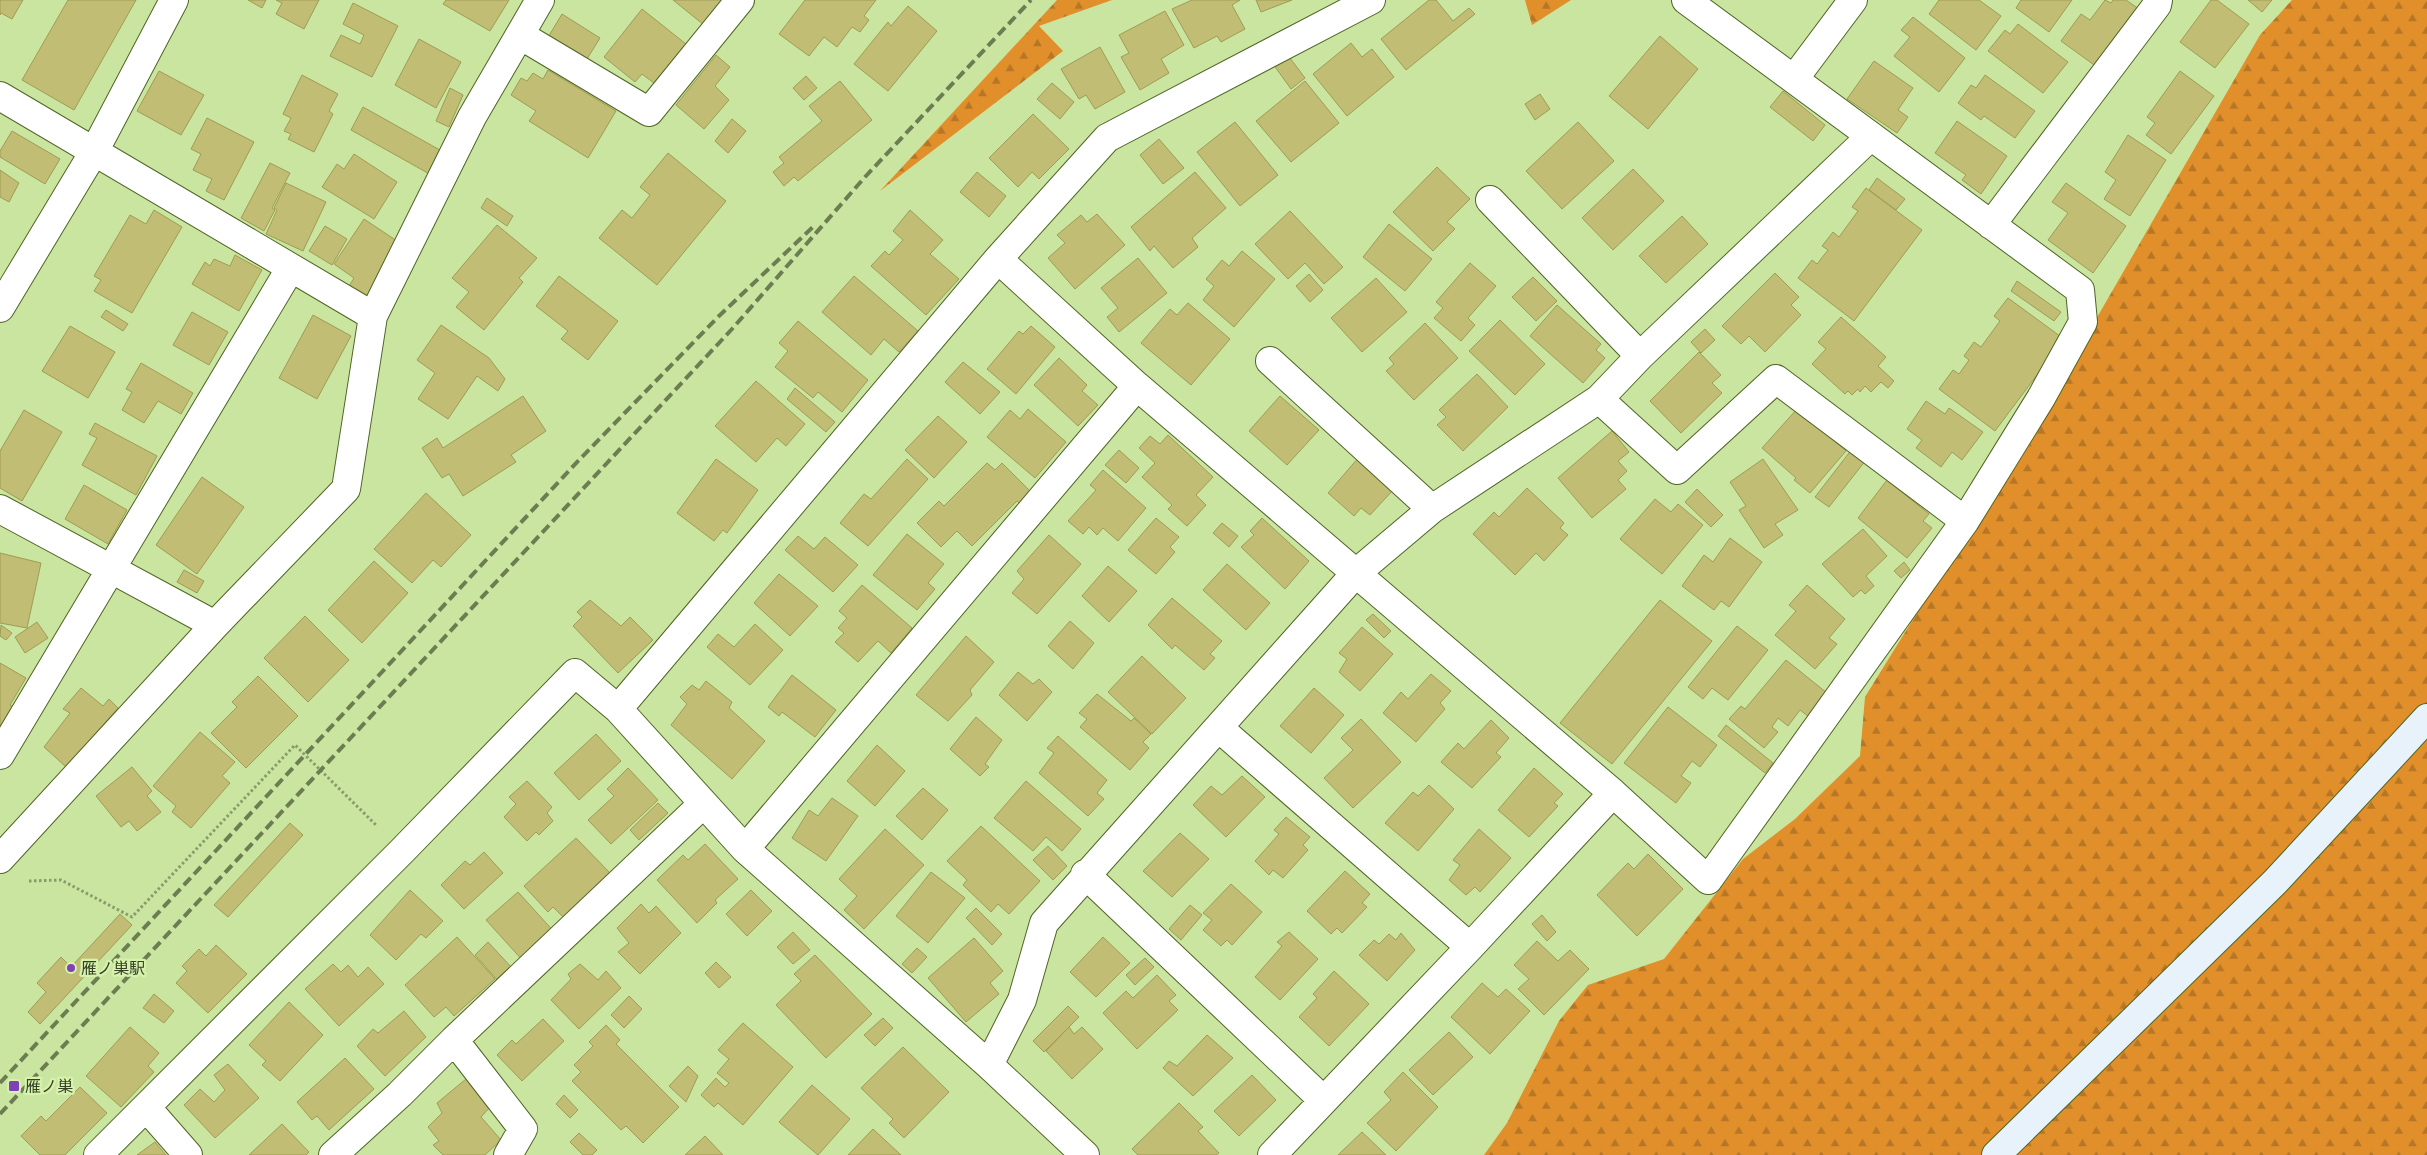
<svg xmlns="http://www.w3.org/2000/svg" width="2427" height="1155" viewBox="0 0 2427 1155" font-family="'Golos Text','Noto Sans JP',sans-serif">
  <defs>
    <pattern id="forest-firs" width="22" height="20" patternUnits="userSpaceOnUse" patternTransform="scale(1.25)"><rect width="22" height="20" fill="#e08f2b"/><path d="M5 1l3.5 6h-7zM16 11l3.5 6h-7z" fill="#b67625"/></pattern>
  </defs>
  <rect width="100%" height="100%" fill="#c9e5a0"/>
  <!-- forest -->
  <path fill="url(#forest-firs)" d="M1057,0H1112L1039,26L1063,51L880,191Z
    M1525,0H1571L1532,25Z
    M2292,0H2427V1155H1484L1507,1123L1559,1021L1588,985L1664,959L1743,859L1795,819L1860,756L1865,697L2058,385L2260,35Z"/>
  <!-- building -->
  <path fill="#c1bd74" stroke="#9f9c53" d="M0,0H23L12,19L1,13L0,15Z
    M68,0H136L74,110L22,80Z
    M248,0H266L262,8Z
    M276,0H319L304,29L276,14L282,3Z
    M446,0H509L490,31L443,4Z
    M673,0H724L704,25Z
    M805,0H876L864,16L869,20L860,32L852,27L837,47L824,37L809,56L779,34Z
    M1192,0H1240L1232,5L1245,29L1221,42L1217,36L1194,48L1172,9Z
    M1256,0H1292L1261,12Z
    M1429,0H1436L1453,21L1469,8L1475,14L1406,70L1381,39Z
    M1939,0H1979L2001,16L1976,50L1929,14Z
    M2021,0H2072L2049,32L2016,8Z
    M2105,0L2111,3L2113,0H2126L2139,9L2097,67L2061,41L2081,14L2090,20Z
    M2211,0H2217L2249,24L2215,68L2180,42Z
    M2248,0H2272L2262,12Z
    M353,3L398,26L372,77L330,56L341,35L360,44L364,35L343,24Z
    M908,6L937,31L888,91L854,64L888,22L891,26Z
    M642,9L686,44L654,83L642,74L635,82L604,57Z
    M1165,11L1184,45L1161,59L1169,73L1140,90L1121,57L1129,53L1119,35Z
    M562,14L600,38L582,67L544,44Z
    M1913,17L1965,58L1939,92L1894,56L1910,37L1901,30Z
    M2018,24L2068,62L2043,93L1988,51L2005,30L2010,34Z
    M1660,36L1698,69L1648,129L1609,96Z
    M419,39L461,62L436,108L395,85Z
    M1351,43L1362,57L1372,49L1394,77L1347,116L1313,74Z
    M1100,47L1125,92L1095,109L1086,95L1079,99L1061,69Z
    M1287,54L1305,78L1291,89L1273,64Z
    M716,55L730,67L715,86L729,100L704,129L676,105Z
    M1874,61L1913,88L1898,110L1908,117L1897,133L1847,99Z
    M548,70L616,111L588,158L529,121L536,111L511,95L521,78L527,81L533,73L543,79Z
    M159,71L204,95L181,135L137,111Z
    M2180,71L2214,96L2171,154L2146,135L2155,123L2147,117Z
    M302,75L338,94L329,111L333,114L314,152L288,139L291,134L284,131L291,118L283,114Z
    M1985,75L2035,111L2015,138L1984,116L1981,120L1958,103L1971,85L1976,88Z
    M806,76L817,88L804,100L793,88Z
    M840,81L872,120L798,181L794,177L784,186L773,172L784,163L779,157L822,121L809,106Z
    M1305,81L1339,123L1291,162L1256,121Z
    M1052,83L1074,102L1060,119L1037,99Z
    M450,88L463,95L449,127L436,121Z
    M1783,91L1825,125L1813,141L1770,107Z
    M1540,94L1550,109L1535,120L1525,104Z
    M363,107L447,154L433,176L351,130Z
    M1033,114L1069,149L1039,179L1032,172L1018,187L989,158Z
    M207,118L254,142L224,200L206,191L212,179L193,170L201,154L191,149Z
    M732,119L746,131L728,153L715,141Z
    M1957,121L2007,156L1981,194L1962,180L1966,175L1935,153Z
    M1235,122L1278,175L1240,206L1197,152Z
    M1578,122L1614,161L1562,209L1526,171Z
    M12,131L60,159L45,184L0,157V151Z
    M2128,135L2166,160L2130,216L2104,199L2116,180L2105,172Z
    M1159,139L1184,168L1163,184L1140,155Z
    M668,153L726,201L657,285L599,238L622,210L632,218L650,195L640,187Z
    M354,154L397,182L374,219L322,187L337,164L344,169Z
    M270,163L290,173L272,208L275,210L264,231L241,218Z
    M1437,167L1470,199L1447,222L1455,229L1433,251L1393,212Z
    M1633,169L1664,201L1613,250L1582,218Z
    M0,170L19,183L9,202L0,197Z
    M977,172L1006,196L989,217L960,192Z
    M1195,172L1226,208L1192,238L1198,247L1173,268L1154,246L1150,251L1131,227Z
    M1877,178L1905,199L1896,210L1869,190Z
    M286,183L326,202L303,251L266,234L277,210L274,208Z
    M2066,183L2126,226L2093,273L2048,240L2068,213L2052,202Z
    M1866,188L1922,230L1854,321L1798,278L1812,260L1817,264L1828,250L1822,246L1833,232L1839,237L1858,211L1852,207Z
    M487,198L513,216L507,226L481,208Z
    M154,210L182,227L132,313L94,291L101,280L94,276L130,215L146,224Z
    M910,210L943,240L930,254L959,279L926,315L871,266L885,251L889,255L903,240L893,231Z
    M1290,211L1343,267L1324,284L1305,263L1288,279L1255,244Z
    M1097,214L1125,245L1075,289L1048,258L1065,243L1057,235L1081,215L1087,222Z
    M1682,216L1708,244L1666,283L1639,256Z
    M364,219L400,243L372,301L349,286L354,278L334,264Z
    M1389,224L1432,259L1405,291L1363,257Z
    M497,225L537,258L519,278L523,282L484,330L456,307L469,292L452,278Z
    M325,226L347,239L332,265L309,251Z
    M1242,251L1275,279L1234,327L1203,300L1214,286L1206,279L1222,260L1229,266Z
    M235,255L262,270L239,311L192,284L205,262L210,266L214,259L230,266Z
    M1138,258L1167,293L1119,332L1107,317L1118,308L1101,288Z
    M1470,263L1496,286L1468,318L1475,325L1461,341L1434,318L1443,308L1436,302Z
    M1775,273L1799,297L1791,305L1801,315L1765,352L1749,336L1741,344L1722,326Z
    M1309,274L1323,290L1310,302L1296,286Z
    M559,276L618,321L588,360L561,339L568,331L536,306Z
    M854,276L918,331L899,352L884,339L871,355L822,312Z
    M1533,277L1557,301L1536,321L1512,297Z
    M1376,278L1407,312L1362,352L1331,318Z
    M2017,281L2061,312L2054,321L2011,291Z
    M2008,298L2064,339L1995,431L1939,389L1953,370L1959,374L1969,360L1964,356L1974,342L1981,347L2000,321L1994,316Z
    M1188,303L1230,339L1191,385L1141,343L1170,309L1177,315Z
    M1557,305L1601,344L1596,350L1605,358L1583,383L1530,336Z
    M106,310L128,324L123,331L101,317Z
    M192,312L228,332L209,365L173,345Z
    M313,315L351,336L317,399L279,378Z
    M1841,317L1886,357L1878,366L1894,381L1888,388L1881,382L1871,392L1865,386L1860,392L1858,389L1852,395L1848,391L1845,394L1812,364L1826,349L1818,342Z
    M1500,320L1545,364L1515,395L1469,351Z
    M798,321L868,380L842,412L818,392L813,398L775,367L788,351L779,343Z
    M1425,323L1458,358L1414,400L1386,371L1394,364L1389,358Z
    M441,325L489,358L505,379L498,391L477,376L448,419L418,399L435,373L417,360Z
    M70,326L115,352L88,398L42,371Z
    M1031,326L1055,347L1016,394L987,369L1019,331L1023,334Z
    M1705,329L1715,340L1701,353L1691,342Z
    M1699,352L1721,375L1712,383L1722,393L1681,433L1650,401Z
    M1059,358L1087,385L1082,391L1098,405L1078,426L1034,385Z
    M963,362L1000,392L980,414L945,382Z
    M141,363L193,393L181,414L158,401L144,423L122,410L132,392L126,389Z
    M1477,374L1508,407L1463,451L1437,425L1446,417L1439,410Z
    M756,381L805,424L786,446L777,438L756,462L715,426Z
    M795,388L835,422L826,432L787,399Z
    M523,396L546,431L511,455L516,462L463,496L449,474L442,478L422,448L437,438L443,448Z
    M1280,396L1319,430L1287,465L1249,431Z
    M1926,401L1945,414L1949,408L1983,432L1962,460L1952,452L1941,467L1916,448L1922,440L1907,429Z
    M1028,409L1066,442L1035,478L987,437L1010,410L1020,419Z
    M1797,409L1846,451L1810,493L1794,480L1796,478L1762,448Z
    M24,410L62,432L22,501L0,488V451Z
    M938,416L967,442L934,478L905,450Z
    M95,423L157,456L136,495L82,465L97,438L89,434Z
    M1612,431L1629,452L1618,461L1627,471L1618,480L1626,489L1592,518L1558,478Z
    M1168,435L1213,477L1196,495L1206,505L1187,526L1168,509L1172,505L1142,477L1155,463L1139,448L1150,436L1160,444Z
    M1852,449L1866,460L1829,507L1815,497Z
    M1119,450L1139,468L1126,483L1105,465Z
    M1359,457L1395,488L1370,515L1361,508L1354,516L1328,493Z
    M716,459L758,490L727,533L723,530L714,541L677,513Z
    M907,459L928,479L868,546L840,523L864,494L871,499Z
    M1763,459L1798,510L1775,524L1783,535L1764,548L1739,510L1746,506L1730,482Z
    M987,463L995,470L1002,463L1032,493L1021,505L1017,501L972,546L957,531L941,547L917,523L939,501L944,506Z
    M1103,470L1146,508L1118,541L1103,528L1097,535L1089,527L1083,534L1068,521L1096,490L1090,485Z
    M202,477L244,507L197,574L156,545Z
    M1887,480L1929,514L1923,521L1932,528L1907,558L1858,518Z
    M84,485L127,510L108,544L65,519Z
    M1527,488L1564,523L1560,528L1568,535L1544,561L1536,553L1515,575L1473,534L1494,512L1499,517Z
    M1697,489L1723,515L1711,527L1685,502Z
    M426,493L471,535L441,567L433,560L412,583L374,549Z
    M1655,499L1671,512L1678,504L1703,525L1662,574L1620,539Z
    M1156,518L1179,537L1170,547L1175,552L1156,574L1128,550Z
    M1262,518L1309,561L1285,589L1241,547L1254,535L1250,531Z
    M1222,523L1238,536L1229,547L1213,533Z
    M1863,529L1887,556L1866,576L1874,586L1865,594L1861,590L1853,597L1822,564Z
    M907,534L944,564L928,583L935,589L917,610L873,575Z
    M1049,535L1081,564L1037,614L1012,593L1024,579L1017,571Z
    M798,536L814,549L825,537L858,565L833,592L785,550Z
    M1730,538L1762,562L1729,607L1721,601L1714,610L1682,586L1704,555L1713,562Z
    M0,553L41,563L27,628L0,623Z
    M374,561L408,593L362,643L328,610Z
    M1904,562L1910,570L1901,578L1894,571Z
    M1227,564L1270,603L1246,630L1203,590Z
    M1108,566L1137,591L1109,622L1082,596Z
    M184,570L204,581L197,593L177,582Z
    M779,574L818,606L790,636L754,603Z
    M862,585L912,628L891,653L878,641L858,662L835,642L844,633L838,628L847,618L839,611Z
    M1807,585L1845,619L1829,638L1837,644L1815,669L1775,635L1796,611L1789,605Z
    M1172,598L1222,641L1210,654L1215,658L1204,670L1175,645L1172,649L1148,625Z
    M590,600L621,626L630,617L653,640L618,673L573,626L582,617L577,612Z
    M1660,600L1712,641L1612,764L1560,723Z
    M1373,614L1391,631L1384,638L1366,620Z
    M305,616L349,660L308,702L264,658Z
    M1070,621L1094,643L1073,669L1048,646Z
    M37,622L48,638L25,653L15,637Z
    M755,624L783,650L750,685L707,647L718,634L734,647Z
    M1,625L12,633L6,640L0,636Z
    M1737,626L1768,650L1728,700L1712,688L1703,699L1688,687Z
    M1362,627L1393,654L1360,691L1339,672L1347,659L1339,653Z
    M966,636L994,662L970,690L972,695L948,721L916,695Z
    M1142,656L1186,698L1152,734L1108,692Z
    M1786,660L1827,693L1808,716L1800,710L1788,726L1778,718L1772,727L1778,732L1764,748L1729,719L1741,706L1745,709Z
    M0,663L26,678L10,705L18,709L0,739Z
    M1018,672L1033,684L1039,679L1052,692L1027,721L999,695Z
    M1431,674L1451,691L1440,703L1445,709L1416,742L1383,713L1401,692L1408,699Z
    M792,675L836,710L815,737L782,712L779,716L768,707Z
    M258,676L298,716L246,768L211,733L237,707L232,702Z
    M706,681L732,702L729,708L765,741L732,779L671,725L687,704L680,697L692,685L699,690Z
    M81,688L103,706L109,699L118,708L66,767L44,747L70,713L63,709Z
    M1314,688L1344,715L1311,753L1280,726Z
    M1097,694L1131,721L1134,718L1151,734L1143,742L1149,748L1130,770L1080,727L1087,719L1079,713Z
    M1668,707L1717,745L1700,767L1692,761L1681,776L1691,783L1676,803L1624,763Z
    M976,717L1002,740L985,764L989,767L980,776L950,749Z
    M1361,719L1401,762L1353,808L1324,778L1353,750L1341,738Z
    M1491,720L1509,738L1496,753L1501,757L1472,788L1441,762L1458,743L1464,749Z
    M1726,725L1773,763L1765,773L1718,736Z
    M200,732L235,762L222,776L230,783L191,828L172,812L176,806L153,786Z
    M596,734L621,761L579,800L554,773Z
    M1058,736L1107,780L1097,793L1104,799L1088,816L1039,773L1054,753L1047,748Z
    M877,745L905,771L875,806L847,781Z
    M132,767L152,791L147,796L161,812L137,831L129,821L121,827L96,796Z
    M628,768L658,800L611,844L588,820L614,796L607,789Z
    M1534,768L1563,794L1554,803L1558,806L1529,837L1498,810Z
    M1242,776L1265,797L1226,837L1193,805L1211,786L1222,795Z
    M527,781L552,807L547,813L553,821L539,835L536,832L527,841L504,817L516,804L509,797Z
    M1026,781L1081,829L1062,851L1046,837L1033,851L994,818Z
    M1429,785L1454,809L1418,851L1385,823L1413,792L1418,796Z
    M923,788L948,810L922,840L896,816Z
    M832,798L858,816L826,861L792,838L809,810L818,816Z
    M658,803L668,813L639,840L630,830Z
    M1286,817L1310,837L1303,845L1308,850L1283,878L1273,870L1269,875L1255,861L1279,834L1274,830Z
    M290,823L303,835L228,917L214,905Z
    M981,826L1040,881L1009,914L998,904L991,912L963,885L967,880L947,861Z
    M885,829L924,865L864,929L844,910L857,896L839,879Z
    M1479,829L1511,858L1480,892L1475,887L1466,895L1449,880L1460,865L1453,860Z
    M1180,833L1209,859L1172,897L1143,871Z
    M576,838L611,874L564,918L553,907L548,912L524,886Z
    M705,844L738,879L715,900L717,903L697,923L657,880L683,855L688,860Z
    M1048,846L1067,866L1053,880L1033,860Z
    M484,852L503,873L464,909L441,885L465,861L470,865Z
    M1648,854L1683,889L1637,936L1597,895L1628,863L1634,869Z
    M1345,871L1370,894L1362,903L1367,907L1342,933L1337,928L1331,934L1307,911Z
    M931,872L965,898L928,943L896,916Z
    M1231,884L1262,912L1232,945L1227,940L1221,946L1203,930L1212,920L1203,913Z
    M410,890L443,921L426,938L421,934L396,960L370,935Z
    M751,890L772,911L747,936L726,914Z
    M518,892L557,935L525,963L486,920Z
    M641,904L649,913L656,906L681,933L640,974L618,952L629,943L617,928Z
    M1190,905L1202,915L1181,940L1169,929Z
    M976,908L1002,934L992,945L966,918Z
    M120,914L132,925L40,1024L28,1012L46,992L37,983L61,957L71,967Z
    M1542,915L1556,932L1547,941L1532,924Z
    M793,932L810,950L793,964L777,947Z
    M1289,932L1318,959L1280,1000L1255,977L1282,946L1277,942Z
    M1401,933L1415,950L1387,981L1359,955L1374,940L1379,944L1389,934L1396,940Z
    M457,937L495,979L454,1016L446,1007L434,1017L405,985Z
    M1103,937L1130,963L1096,997L1070,972Z
    M974,938L1003,971L990,983L999,994L966,1022L928,978Z
    M1537,941L1558,961L1570,950L1589,969L1544,1015L1518,989L1529,979L1514,965Z
    M488,942L513,969L499,982L475,955Z
    M216,945L247,974L208,1013L176,983L187,971L182,966L199,949L206,956Z
    M917,948L927,957L912,973L902,964Z
    M815,955L872,1014L826,1058L776,1005L801,981L794,974Z
    M1145,958L1154,967L1135,985L1126,975Z
    M716,962L731,977L719,988L705,973Z
    M333,964L341,972L348,965L358,977L368,967L384,984L339,1026L305,989Z
    M580,964L598,980L606,971L621,988L579,1029L551,1000L571,979L568,974Z
    M1334,971L1369,1004L1329,1046L1299,1017L1317,998L1313,994Z
    M1157,975L1176,995L1169,1001L1178,1010L1137,1049L1103,1013L1126,991L1133,998Z
    M1482,983L1498,997L1506,989L1530,1011L1490,1054L1451,1017Z
    M154,994L174,1011L164,1023L143,1008Z
    M629,996L642,1009L624,1028L611,1015Z
    M289,1002L323,1035L280,1081L262,1065L266,1061L249,1045Z
    M1068,1006L1079,1017L1044,1052L1033,1041Z
    M404,1011L426,1037L385,1076L357,1046L373,1029L378,1033Z
    M883,1018L893,1028L875,1046L864,1035Z
    M543,1019L564,1041L522,1081L497,1055L512,1040L516,1044Z
    M743,1023L793,1067L743,1125L718,1103L714,1107L701,1095L716,1078L725,1087L729,1083L717,1073L729,1059L718,1050Z
    M606,1025L620,1040L616,1044L679,1107L643,1143L626,1126L621,1130L572,1081L581,1072L574,1065L593,1046L589,1042Z
    M130,1027L159,1053L148,1066L154,1072L121,1107L86,1076Z
    M1069,1027L1074,1034L1082,1027L1103,1049L1072,1079L1046,1051Z
    M1449,1032L1473,1057L1433,1095L1409,1070Z
    M1207,1035L1233,1058L1193,1096L1163,1068L1169,1061L1177,1066Z
    M903,1047L949,1092L904,1138L889,1123L893,1119L861,1088Z
    M345,1058L374,1089L329,1130L317,1116L312,1120L297,1102Z
    M228,1064L259,1098L215,1138L184,1105L200,1089L214,1102L225,1090L214,1075Z
    M688,1066L698,1076L686,1102L669,1086Z
    M1403,1072L1438,1107L1396,1151L1367,1123L1391,1100L1384,1092Z
    M1252,1075L1276,1100L1239,1136L1214,1111Z
    M466,1079L491,1106L481,1117L501,1140L485,1155H443L433,1145L439,1141L428,1127L442,1113L437,1103Z
    M812,1085L850,1119L818,1155L779,1122Z
    M80,1087L107,1113L65,1155H40L21,1136L41,1116L46,1121Z
    M564,1095L578,1110L570,1118L556,1104Z
    M1179,1103L1203,1127L1198,1131L1219,1153L1216,1155H1138L1132,1149Z
    M282,1124L309,1152L306,1155H249Z
    M873,1129L901,1155H848Z
    M1362,1132L1386,1155H1338Z
    M579,1133L597,1150L592,1155H583L570,1142Z
    M705,1136L723,1155H685Z
    M155,1142L166,1155H137Z"/>
  <g fill="none" stroke-linecap="round" stroke-linejoin="round">
    <defs>
      <path id="street" d="M520,35L649,112L740,0
        M1794,79L1853,0
        M0,96L373,316
        M1490,200L1640,356
        M1991,225L2157,5L2158,0
        M998,259L1107,138L1371,0
        M0,308L95,150L174,0
        M1270,361L1432,509
        M1137,386L1613,793L1708,880L1965,521L2041,398L2083,322L2080,290L1686,0
        M1599,399L1677,470L1776,379L1965,521
        M0,509L215,625
        M618,709L998,259L1137,386L745,849
        M1219,728L1470,947
        M0,755L290,269
        M0,859L215,625L346,489L373,316L472,117L540,0
        M1085,874L1323,1100
        M454,1040L523,1129L508,1155
        M989,1065L1022,1000L1044,923L1355,574L1432,509L1599,399L1640,356L1871,136
        M146,1107L188,1155
        M98,1155L402,851L575,673L618,709L745,849L989,1065L1085,1155
        M333,1155L400,1094L454,1040L703,804
        M1272,1155L1470,947L1613,793"/>
      <path id="secondary" d="M1996,1155L2275,882L2427,718"/>
    </defs>
    <!-- street casing -->
    <use href="#street" stroke="#4f6524" stroke-width="30"/>
    <!-- secondary casing -->
    <use href="#secondary" stroke="#4f6524" stroke-width="30"/>
    <!-- path -->
    <path stroke="#889c69" stroke-width="3" stroke-dasharray="2.5 2.5" stroke-linecap="butt" d="M29,881L61,880L132,917L295,745L377,826"/>
    <!-- street -->
    <use href="#street" stroke="#fff" stroke-width="28"/>
    <!-- secondary -->
    <use href="#secondary" stroke="#e8f2fb" stroke-width="28"/>
    <!-- rail -->
    <path stroke="#6c7d52" stroke-width="4" stroke-dasharray="10 5" stroke-linecap="butt" d="M0,1083L579,460L719,316L815,225
      M0,1114L732,329L865,177L1031,0"/>
  </g>
  <!-- markers -->
  <g fill="#8141b6" stroke="#d6f2ad" stroke-width="2">
    <circle cx="71" cy="968" r="5"/>
    <rect x="8" y="1080" width="12" height="12" rx="2.5"/>
  </g>
  <g text-anchor="middle" stroke-width="4.5" stroke-linejoin="round" paint-order="stroke">
    <!-- poi labels -->
    <g font-size="16" fill="#364125" stroke="#d6f2ad" text-anchor="start">
      <text x="81" y="974">雁ノ巣駅</text>
      <text x="25" y="1092">雁ノ巣</text>
    </g>
  </g>
</svg>
